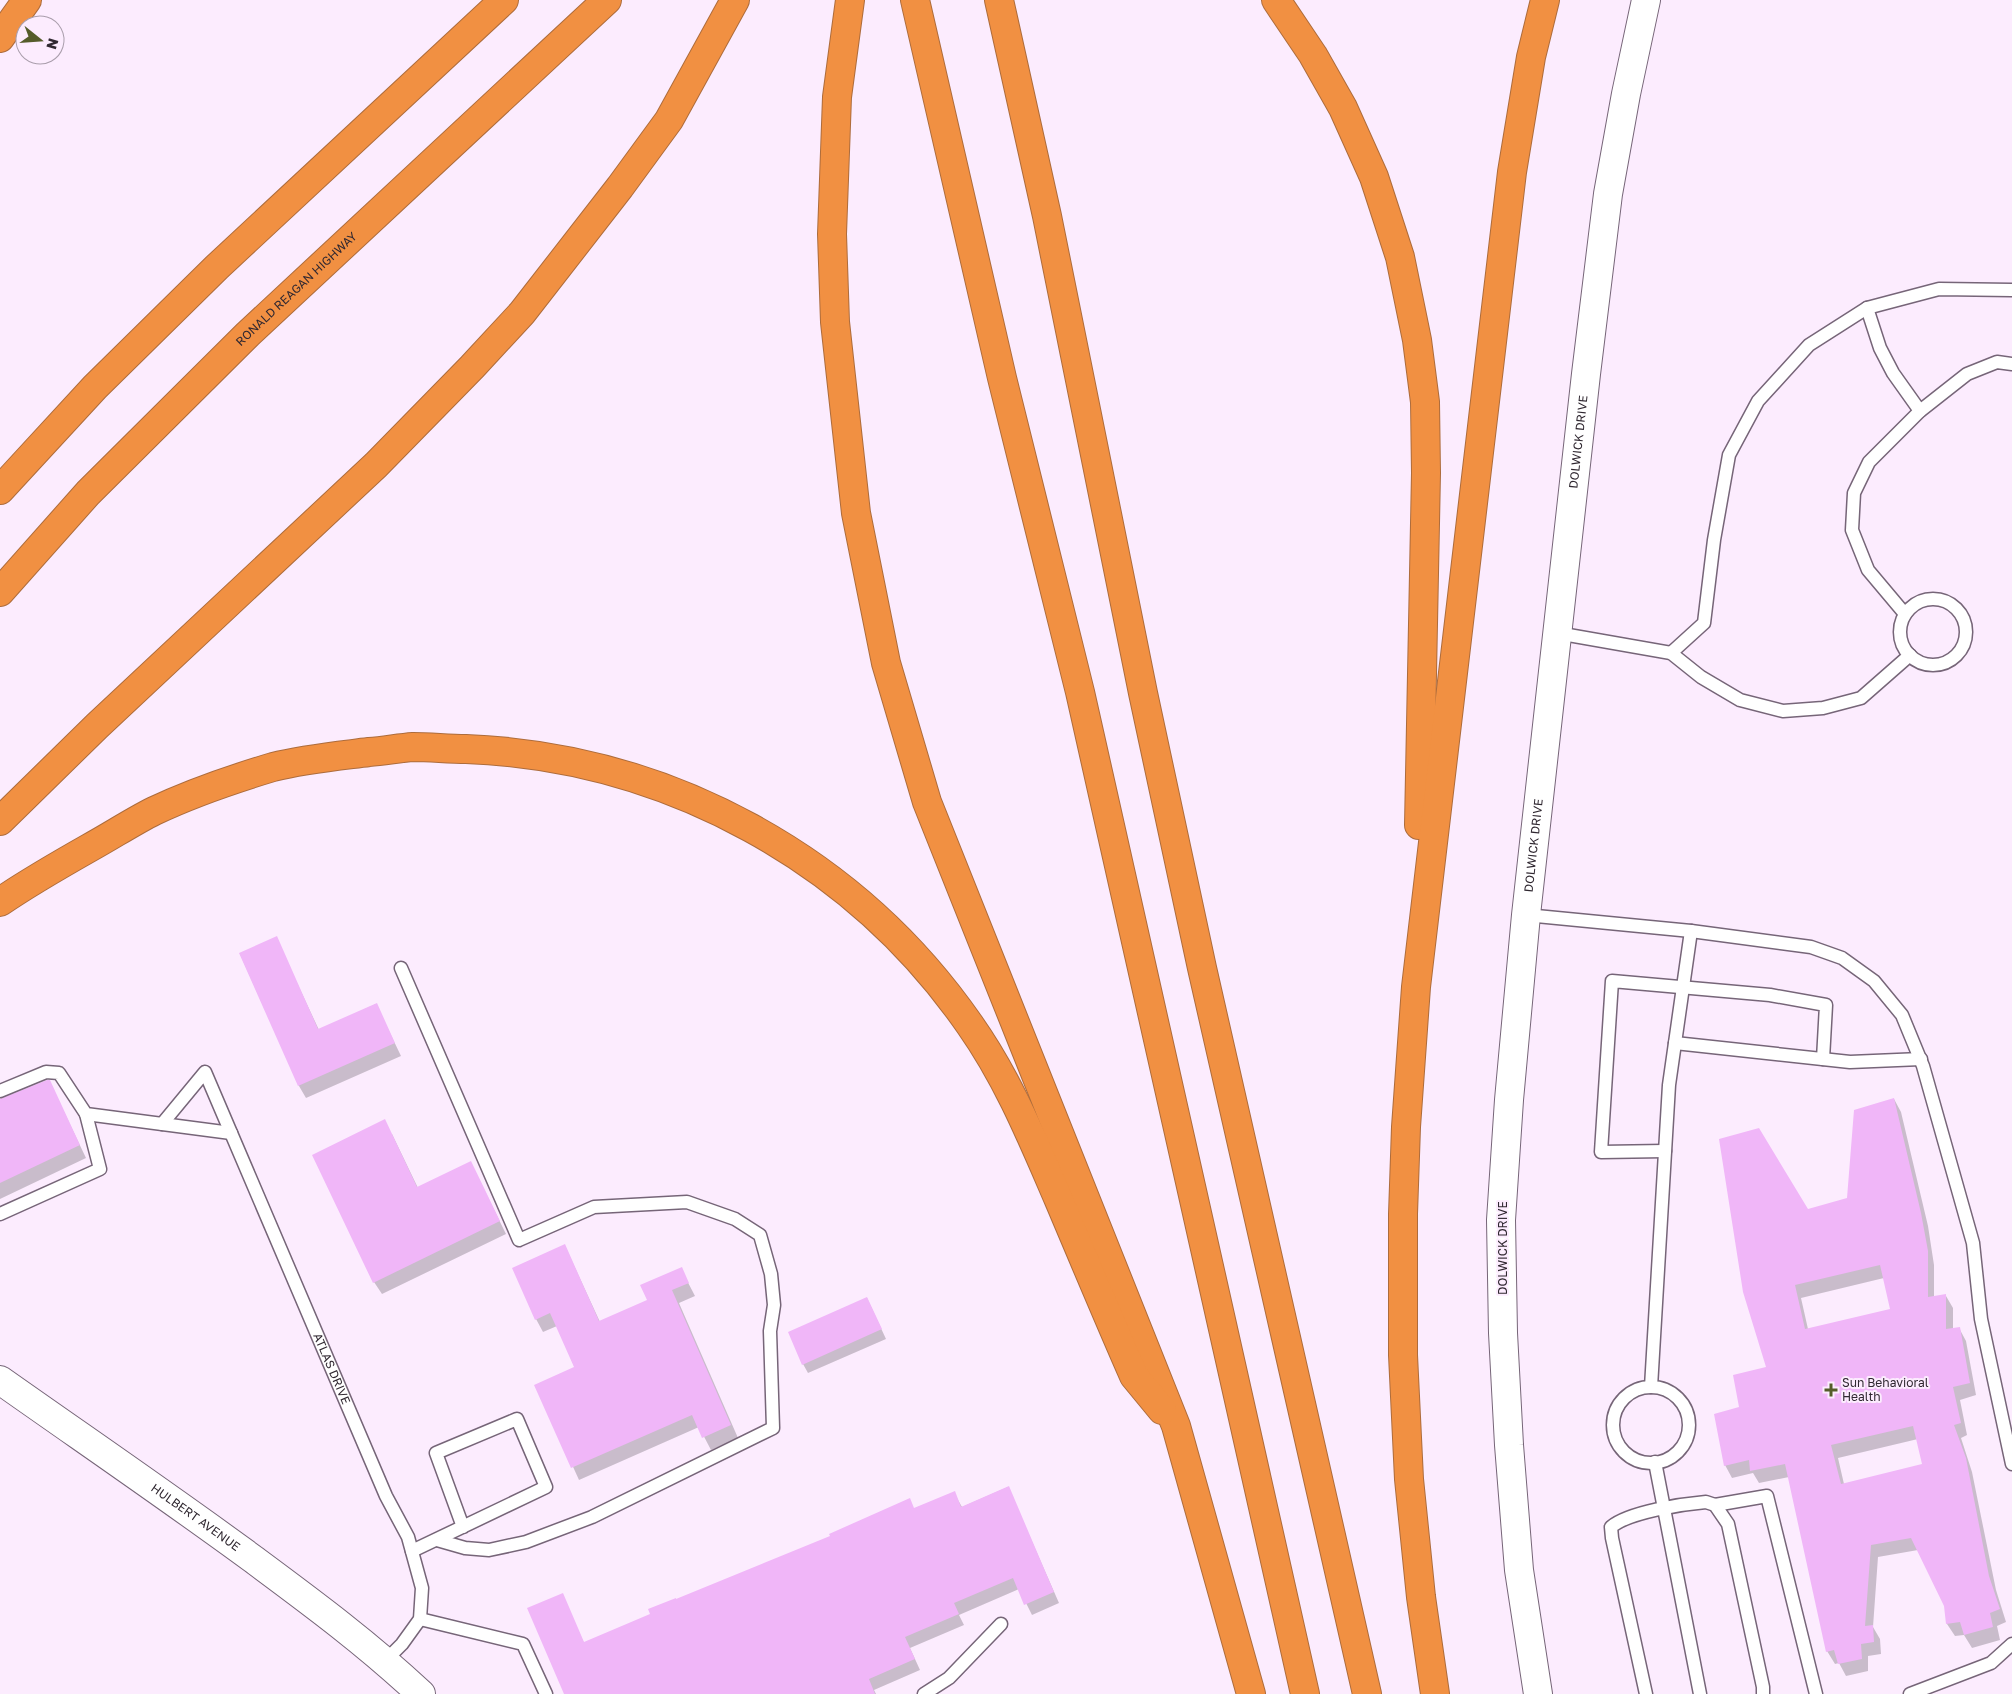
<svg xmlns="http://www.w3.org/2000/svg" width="2012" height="1694" viewBox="0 0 2012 1694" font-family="'Golos Text',sans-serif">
  <rect width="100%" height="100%" fill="#fcecfe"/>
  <!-- shadow -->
  <path fill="#0003" fill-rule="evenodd" d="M276,938L319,1030L376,1004L401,1056L306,1098L299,1086L240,954Z
    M56,1095L86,1158L0,1199V1101Z
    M1894,1099L1901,1112L1928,1226L1934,1265V1298L1946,1296L1953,1308V1329L1959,1328L1966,1341L1976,1395L1960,1400L1967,1435L1961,1438L1972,1472L1996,1590L2006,1622L1997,1626L2000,1640L1972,1648L1964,1635L1955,1636L1947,1624L1945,1606L1918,1550L1878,1557L1873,1627L1880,1639L1881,1654L1868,1656V1671L1846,1676L1839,1663L1835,1664L1827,1651L1789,1477L1759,1483L1753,1473L1732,1478L1725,1465L1741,1407L1768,1368L1807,1211L1849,1199ZM1884,1278L1891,1310L1808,1329L1801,1298ZM1918,1439L1924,1465L1844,1484L1838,1458Z
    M392,1134L418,1188L471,1163L506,1234L382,1294L374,1282Z
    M565,1246L600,1322L649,1301L681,1269L695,1296L679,1303L738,1438L711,1450L699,1427L579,1480L536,1385L575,1368L557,1326L543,1332L536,1319Z
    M867,1298L886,1339L808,1373L803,1364Z
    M1008,1487L1059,1603L1032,1615L1019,1589L959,1615L964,1625L910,1648L920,1670L874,1690L876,1694H565L562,1595L584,1643L652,1615L676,1601L954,1493L962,1507Z"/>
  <!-- building -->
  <path fill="#f0b6f8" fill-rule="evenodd" d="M277,936L318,1029L377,1003L395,1043L298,1086L239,953Z
    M47,1080H50L80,1145L0,1183V1099Z
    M1894,1098L1921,1213L1928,1251V1297L1946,1294V1329L1960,1327L1970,1383L1953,1387L1961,1423L1954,1425L1966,1458L1989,1576L2000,1609L1990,1613L1993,1627L1964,1635L1960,1622L1946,1624L1944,1606L1911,1538L1871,1545L1865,1626L1873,1625L1874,1642L1861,1644L1862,1659L1838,1664L1834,1650L1826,1652L1785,1464L1750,1471L1749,1460L1724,1466L1714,1414L1739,1407L1733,1375L1766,1367L1743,1292L1719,1139L1759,1128L1808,1209L1847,1198L1854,1110ZM1880,1265L1890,1309L1805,1329L1795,1285ZM1913,1426L1922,1464L1841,1484L1831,1445Z
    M385,1119L417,1187L471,1161L500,1221L373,1283L312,1155Z
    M565,1244L599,1321L647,1300L640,1285L682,1267L689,1283L672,1290L731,1425L702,1438L692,1415L571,1468L534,1385L574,1367L550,1313L535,1320L512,1268Z
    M867,1297L882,1329L802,1365L788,1332Z
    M1009,1486L1054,1592L1024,1605L1013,1578L954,1603L959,1614L905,1637L915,1659L869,1679L875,1694H564L527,1608L563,1593L584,1642L650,1614L648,1609L676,1598V1599L830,1536L829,1534L910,1498L914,1508L955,1491L961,1507Z"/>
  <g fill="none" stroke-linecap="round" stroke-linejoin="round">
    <defs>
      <g id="service">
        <path d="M1867,308L1880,348L1893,373L1920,411"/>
        <circle cx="1933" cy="632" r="33"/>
        <path d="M1905,614L1868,570L1852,530L1854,493L1869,462L1920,411L1967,374L1997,362L2012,364"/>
        <path d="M1557,633L1671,653L1701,677L1740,700L1783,711L1823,708L1861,698L1910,655"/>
        <path d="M1671,653L1704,623L1714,540L1729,455L1758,401L1809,345L1867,308L1939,289L2012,290"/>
        <path d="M1526,915L1691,931L1811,947L1842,958L1874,981L1902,1015L1923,1066L1973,1243L1981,1319L2012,1464"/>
        <path d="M401,968L519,1240L594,1207L687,1202L735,1219L760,1235L771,1274L774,1305L770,1331L773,1428L592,1517L526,1542L489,1550L465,1548L437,1540"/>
        <path d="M1675,1043L1850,1062L1921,1059"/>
        <path d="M0,1091L46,1072L59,1073L86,1114L231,1133"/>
        <path id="s1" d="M162,1124L205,1072L386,1496L408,1537L422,1588L420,1619L402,1644L385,1661"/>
        <path d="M1665,1151L1601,1152L1612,981L1770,995L1826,1005L1823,1059"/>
        <path d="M0,1214L100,1169L86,1114"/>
        <path d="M1651,1387L1669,1085L1691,931"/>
        <circle cx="1651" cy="1425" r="38"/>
        <path d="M1655,1462L1700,1694"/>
        <path d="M1715,1505L1767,1496L1816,1694"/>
        <path d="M412,1551L546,1487L517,1419L436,1453L463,1527"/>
        <path d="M420,1619L523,1644L546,1694"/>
        <path d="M924,1694L949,1678L1001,1624"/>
        <path d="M1646,1694L1612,1538L1611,1527C1629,1512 1682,1504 1706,1502L1715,1505L1728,1524L1763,1687V1694"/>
        <path d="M1910,1694L1991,1663L2012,1644"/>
      </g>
      <g id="secondary">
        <path id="s2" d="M0,1380C85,1440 170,1498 253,1559C311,1602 368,1644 421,1694"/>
        <path id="s3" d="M1538,1694L1519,1570L1509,1445L1503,1333L1501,1220L1509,1100L1526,915L1586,374L1608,194L1626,94L1646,0"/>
      </g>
      <g id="motorway">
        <path d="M850,0L837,97L832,234L835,322L856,513L886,663L927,802L1176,1426L1251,1694"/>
        <path d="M915,0L1002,378L1080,692L1305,1694"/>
        <path d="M999,0L1047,216L1143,693L1202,968L1367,1694"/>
        <path d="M1276,0L1313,55L1343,108L1374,177L1400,257L1417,340L1425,402L1426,473L1419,825"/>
        <path d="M0,38L27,0"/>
        <path d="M0,490L95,387L217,267L504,0"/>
        <path id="s4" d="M0,592L88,493L248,334L607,0"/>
        <path d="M0,821L97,726L376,465L472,367L522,313L620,187L669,120L735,0"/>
        <path d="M0,902C29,882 59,865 89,848C111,836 132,822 154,811C192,793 233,779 273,767C304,759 337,756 369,752C384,751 399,748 413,747C431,747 448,749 466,749C668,757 855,859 970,1025C1008,1079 1032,1138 1058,1198C1083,1257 1108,1317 1134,1376L1162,1410"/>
        <path d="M1435,1694L1421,1597L1409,1479L1403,1355V1214L1406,1127L1416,987L1512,172L1531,57L1545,0"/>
      </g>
    </defs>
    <!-- service casing -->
    <use href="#service" stroke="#766578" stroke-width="15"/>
    <!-- secondary casing -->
    <use href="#secondary" stroke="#766578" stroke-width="30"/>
    <!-- motorway casing -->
    <use href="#motorway" stroke="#ad6c3c" stroke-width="30"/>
    <!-- service -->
    <use href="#service" stroke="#fff" stroke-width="12"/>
    <!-- secondary -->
    <use href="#secondary" stroke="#fff" stroke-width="28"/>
    <!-- motorway -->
    <use href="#motorway" stroke="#f19042" stroke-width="28"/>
  </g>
  <!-- markers -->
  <path fill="#555c2b" stroke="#fcecfe" stroke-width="2" d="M1828.5 1382.5h5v5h5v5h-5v5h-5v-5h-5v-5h5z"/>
  <g text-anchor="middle" stroke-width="4" stroke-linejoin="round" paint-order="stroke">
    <!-- street labels -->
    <g font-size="12" fill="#302831" stroke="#fcecfe">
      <text dy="4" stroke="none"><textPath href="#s4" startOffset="424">RONALD REAGAN HIGHWAY</textPath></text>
      <text dy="4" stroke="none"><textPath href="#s3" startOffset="1258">DOLWICK DRIVE</textPath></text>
      <text dy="4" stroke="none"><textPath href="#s3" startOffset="852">DOLWICK DRIVE</textPath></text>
      <text transform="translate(1503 1248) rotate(-90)" y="4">DOLWICK DRIVE</text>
      <text dy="4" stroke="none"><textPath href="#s1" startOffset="390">ATLAS DRIVE</textPath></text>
      <text dy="4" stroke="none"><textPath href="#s2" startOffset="239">HULBERT AVENUE</textPath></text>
    </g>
    <!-- poi labels -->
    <g font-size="12" fill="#302831" stroke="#fcecfe" text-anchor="start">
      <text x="1842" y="1387">Sun Behavioral<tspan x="1842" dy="14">Health</tspan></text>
    </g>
  </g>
  <!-- north arrow -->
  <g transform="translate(40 40) rotate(107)"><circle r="24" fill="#fcecfe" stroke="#aa9eac"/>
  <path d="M0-4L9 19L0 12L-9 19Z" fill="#555c2b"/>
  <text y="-8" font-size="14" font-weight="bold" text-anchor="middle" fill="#302831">N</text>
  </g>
</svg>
